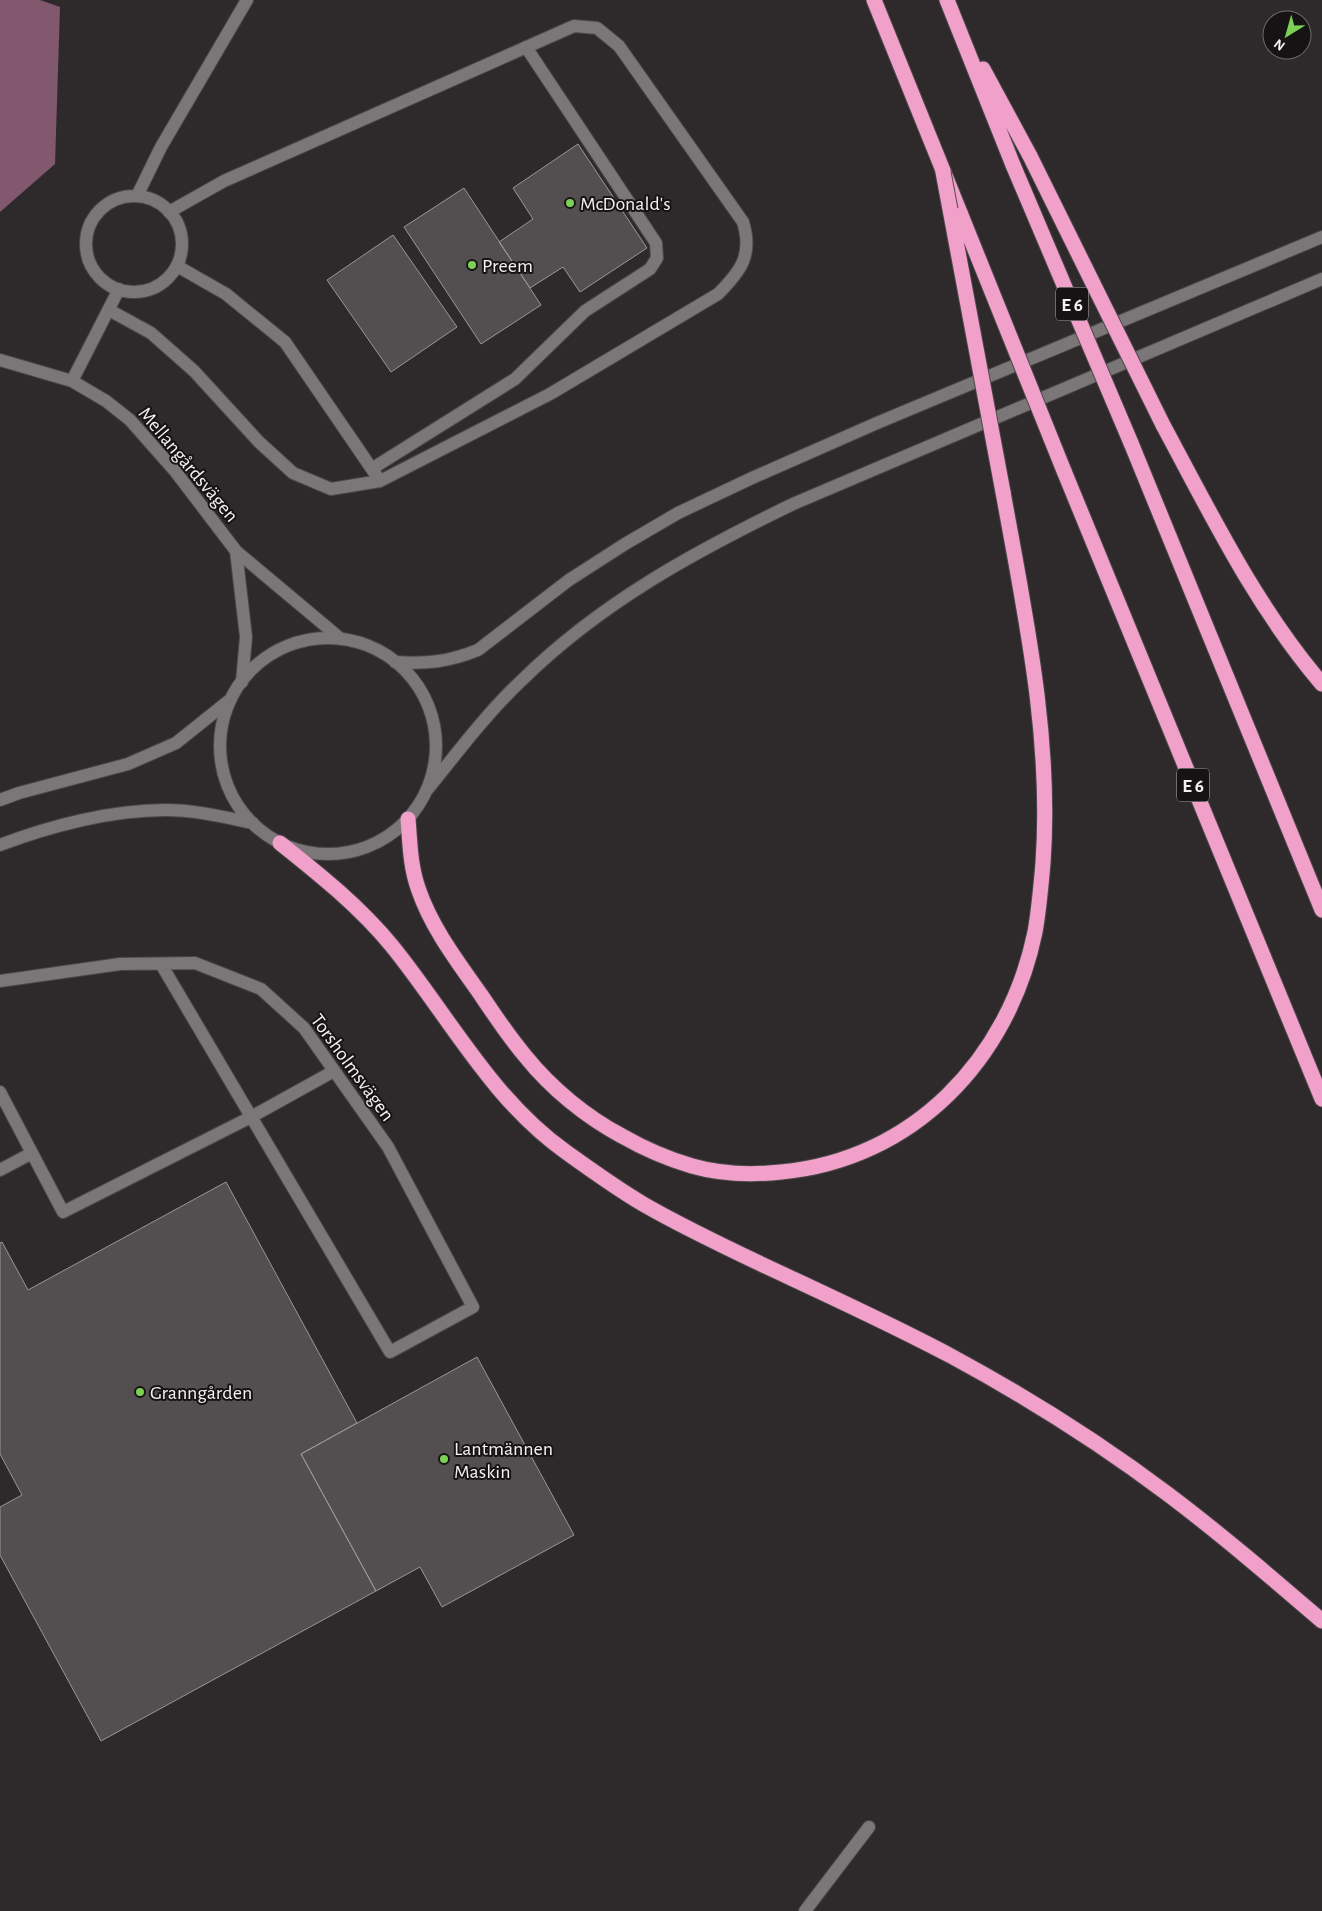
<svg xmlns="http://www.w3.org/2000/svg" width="1322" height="1911" viewBox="0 0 1322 1911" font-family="'Alegreya Sans',sans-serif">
  <rect width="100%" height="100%" fill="#2e2a2c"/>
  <!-- water -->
  <path fill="#82586e" d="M0,0H40L60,7L55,164L0,212Z"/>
  <!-- building -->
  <path fill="#534e50" stroke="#9b9698" d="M578,144L647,248L580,292L563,267L530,288L499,242L533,219L513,188Z
    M464,188L541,305L481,344L404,227Z
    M393,235L457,327L391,372L327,280Z
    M226,1182L357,1423L301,1454L376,1591L101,1741L0,1555V1507L22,1495L0,1454V1243L2,1242L28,1290Z
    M477,1357L574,1535L442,1607L420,1567L376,1591L301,1454Z"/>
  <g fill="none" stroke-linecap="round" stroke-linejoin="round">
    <defs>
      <path id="lane" d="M177,266L226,294L285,342L376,475
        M109,310L151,333L194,371L259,442L293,473L331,489L380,481L550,394L718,294C741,271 753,255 743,222L619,46L597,28L574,26L224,181L169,212
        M373,468L515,379L585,311L650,269L657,258L656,243L526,47
        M0,981L120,964L195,963L261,989L304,1028L388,1147L473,1307L390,1352L161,964
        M0,1092L63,1212L251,1117L334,1071
        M0,1170L32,1153
        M805,1911L869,1827"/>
      <path id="street" d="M137,196L161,147L247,0
        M86 244a48 48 0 1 1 96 0a48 48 0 1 1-96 0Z
        M0,360L72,381L106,401L130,420L175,471L236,551L341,639
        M72,381L119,289
        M236,551L246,637L242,682"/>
      <path id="secondary" d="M220 746a108 108 0 1 1 216 0a108 108 0 1 1-216 0Z
        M395,662C427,664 448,662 478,650L569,580L625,544L678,513L752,478L877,423L1322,237
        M427,790C457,753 486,714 521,681C600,603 694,552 793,504L1322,279
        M0,800L19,793L128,764L176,743L231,699
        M0,845C50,826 111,810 165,810C195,810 224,817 253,823"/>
      <path id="highway" d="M874,0L961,215
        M947,0L1013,165
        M983,69L1030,156
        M1163,425C1211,514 1256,607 1322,684
        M1131,443L1322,910
        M1064,471L1322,1099
        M408,819C410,842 410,865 418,888C431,927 457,961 481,995C495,1016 509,1037 526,1057C551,1088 586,1117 622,1136C643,1148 668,1159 692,1166C720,1174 752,1175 781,1172C913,1160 1009,1059 1035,932C1039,910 1041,886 1043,863C1052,738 1025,614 1003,492
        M280,843C320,875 359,906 392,946C448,1015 492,1100 566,1152C591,1170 616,1188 643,1204C681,1226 721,1245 761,1264C825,1294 889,1323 951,1356C1027,1397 1100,1443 1169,1495C1222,1535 1272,1578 1322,1621"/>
    </defs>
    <!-- lane casing -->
    <use href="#lane" stroke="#4b4849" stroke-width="14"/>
    <!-- street casing -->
    <use href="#street" stroke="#4b4849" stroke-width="14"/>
    <!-- secondary casing -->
    <use href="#secondary" stroke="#4b4849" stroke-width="14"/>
    <!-- highway casing -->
    <use href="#highway" stroke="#4b4849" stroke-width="17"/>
    <!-- lane -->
    <use href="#lane" stroke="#7b7779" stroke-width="12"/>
    <!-- street -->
    <use href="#street" stroke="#7b7779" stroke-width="12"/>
    <!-- secondary -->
    <use href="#secondary" stroke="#7b7779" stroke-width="12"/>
    <!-- highway -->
    <use href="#highway" stroke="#f1a0ca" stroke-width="15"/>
    <defs>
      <path id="highway-bridge" d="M1030,156L1163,425
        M1013,165L1131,443
        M943,172L1003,492
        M961,215L1064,471"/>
    </defs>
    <!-- highway-bridge casing -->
    <use href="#highway-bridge" stroke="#4b4849" stroke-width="17" stroke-linecap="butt"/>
    <!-- highway-bridge -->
    <use href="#highway-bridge" stroke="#f1a0ca" stroke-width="15"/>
  </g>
  <!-- markers -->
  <g fill="#7cd155" stroke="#151314" stroke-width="2">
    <circle cx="570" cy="203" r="5"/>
    <circle cx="472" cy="265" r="5"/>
    <circle cx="140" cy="1392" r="5"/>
    <circle cx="444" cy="1459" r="5"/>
  </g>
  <g text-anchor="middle" stroke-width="4" stroke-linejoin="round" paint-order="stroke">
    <!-- shield labels -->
    <g fill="#151314" stroke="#b1aeaf" stroke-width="1">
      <rect x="1056" y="287.5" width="32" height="33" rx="4"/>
      <rect x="1177" y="768.5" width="32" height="33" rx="4"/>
    </g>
    <g font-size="19" font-weight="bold" fill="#f4f1f2">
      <text x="1072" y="311">E 6</text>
      <text x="1193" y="792">E 6</text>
    </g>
    <!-- poi labels -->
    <g font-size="20" fill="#f4f1f2" stroke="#151314" text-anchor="start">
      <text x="580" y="210">McDonald's</text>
      <text x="482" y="272">Preem</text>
      <text x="150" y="1399">Granngården</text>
      <text x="454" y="1455">Lantmännen<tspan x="454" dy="23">Maskin</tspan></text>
    </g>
    <!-- street labels -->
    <g font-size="20" fill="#f4f1f2" stroke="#151314">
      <text transform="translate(189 464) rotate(50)" y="7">Mellangårdsvägen</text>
      <text transform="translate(353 1067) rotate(54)" y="7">Torsholmsvägen</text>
    </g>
  </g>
  <!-- north arrow -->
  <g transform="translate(1287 35) rotate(217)"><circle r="24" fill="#151314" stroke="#6e6c6d"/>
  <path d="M0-4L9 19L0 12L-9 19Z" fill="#7cd155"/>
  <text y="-8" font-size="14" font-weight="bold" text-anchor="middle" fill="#f4f1f2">N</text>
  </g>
</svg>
